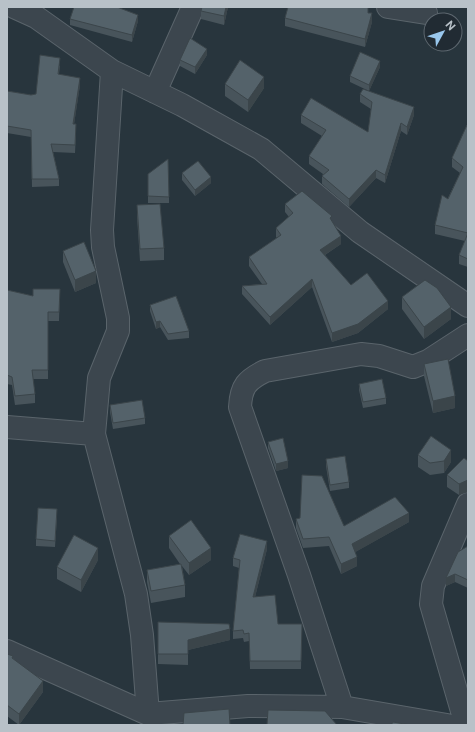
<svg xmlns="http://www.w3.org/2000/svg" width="475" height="732" viewBox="0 0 475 732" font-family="'Public Sans',sans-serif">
  <rect width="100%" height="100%" fill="#28353d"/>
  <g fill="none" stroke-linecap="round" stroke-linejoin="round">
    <defs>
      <path id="street" d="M14,7L36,17L112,71L182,105L261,149L360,232L468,306
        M388,7L426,13
        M112,71L102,230L103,247L118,318V331L99,378L94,434L136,594L142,635L148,714
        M155,92L193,7
        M7,427L94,434
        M7,651L148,714L248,706L342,707L447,725
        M342,707L299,575L240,407C241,386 247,380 265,371L361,354L379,356L413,367L428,361L468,335
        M466,725L431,604L433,586L468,504"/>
    </defs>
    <!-- street casing -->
    <use href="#street" stroke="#5a646b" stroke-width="24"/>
    <!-- street -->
    <use href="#street" stroke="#3c464e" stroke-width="22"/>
  </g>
  <!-- wall -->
  <path fill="#48545b" d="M228,7L224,25L201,19V11Z
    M369,13L372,22L365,47L285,26V18Z
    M70,19L138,21L132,42L70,25Z
    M207,55L195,74L180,66V60Z
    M60,65L59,74L80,85L74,124L76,132L75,153L53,152L59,179V186L32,187L31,137L7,133V91L31,95L36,94Z
    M380,67L369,91L350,82V76Z
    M225,84L264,88L248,112L225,96Z
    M360,94L414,115L407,135L401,131L385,183L376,178L349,207L322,184V176L323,174L309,164V156L322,136L301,123V115L368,132L371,109L360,102Z
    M468,125V267L459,264V255L465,241L435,234V225L460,173L452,167V158Z
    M182,173L211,183L195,196L182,180Z
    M148,174L169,197V203H148Z
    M285,204L332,221L341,244L325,255L351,285L388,309L358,333L332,342L312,287L270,325L242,294V286L262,284L249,266V257L277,238L276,237V228L289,217L285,212Z
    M137,205L164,248V260L140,261L137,217Z
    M63,251L96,283L75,292L63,262Z
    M60,289L59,321H48V379H33L35,394V403L15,405L12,385L7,384V290L33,296Z
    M402,297L451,319L424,339L402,309Z
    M150,305L189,331V338L168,340L160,327L156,329L150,311Z
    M424,364L455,408L433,413L424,376Z
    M359,384L386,398V404L363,408L359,390Z
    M110,405L145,418V424L113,429L110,412Z
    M268,442L288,468L276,471L268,448Z
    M418,455L451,462L444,473L430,475L418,467Z
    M326,459L349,482V488L330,491L326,466Z
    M468,461L459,495L447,487V475Z
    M57,516L55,547L36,546V539Z
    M296,519L344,526L409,522L355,552L357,566L341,574L329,546L303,548L296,528Z
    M169,536L211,560L189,575L182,566L185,585V597L151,603L147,582V570L180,564L169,548Z
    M468,546V588L455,582L446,586Z
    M267,549L255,597L278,624H302L301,669H250L249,641L244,642L243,638L233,639V631L239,568L233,566V558Z
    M98,560L81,592L57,579V567Z
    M158,622L230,640L188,650V665L158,664Z
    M7,654L13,658L43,692L19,725L7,716Z"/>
  <!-- shaded-wall -->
  <path fill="#3b454a" d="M226,7H228L224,25V16Z
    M372,13V22L365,47V39Z
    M138,15V21L132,42V35Z
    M207,49V55L195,74V67Z
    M380,61V67L369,91V85Z
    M264,77V88L248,112V100Z
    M80,78V85L73,131V124Z
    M414,107V115L407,135V127Z
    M401,123V131L385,183V175Z
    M376,170V178L349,207V199Z
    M211,177V183L195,196V190Z
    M341,236V244L320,258V250Z
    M96,271V283L75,292V280Z
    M312,279V287L270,325V317Z
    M388,301V309L358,333L332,342V333Z
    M451,307V319L424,339V327Z
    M160,321V327L156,329V322Z
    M455,396V408L433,413V401Z
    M451,450V462L444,473V461Z
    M288,461V468L276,471V464Z
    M468,480V492L459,495V484Z
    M409,513V522L352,554V544Z
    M267,541V549L253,605V597Z
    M98,548V560L81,592V580Z
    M211,548V560L189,575V563Z
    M357,557V566L341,574V564Z
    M455,574V582L446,586V578Z
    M230,629V640L188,650V665V640Z
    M43,681V692L19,725V714Z"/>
  <!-- building -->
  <path fill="#54626a" stroke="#3b454a" d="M74,7H117L138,15L132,35L70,19Z
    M202,7H226L224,16L201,11Z
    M288,7H368V13H372L365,39L285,18Z
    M190,38L207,49L195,67L180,60Z
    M360,52L380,61L369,85L350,76Z
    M40,55L60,58L58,74L80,78L73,124H76L75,145L51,144L59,179H32L31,130L7,126V91L31,95L36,94Z
    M240,60L264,77L248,100L225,84Z
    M363,89L414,107L407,127L401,123L385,175L376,170L349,199L322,176L329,170L309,156L326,130L301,115L311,98L368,132L372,102L360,94Z
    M467,125H468V259L459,255L468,233L435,225L442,195L448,199L463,167L452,158Z
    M168,159L169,197L148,196V174Z
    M198,161L211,177L195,190L182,173Z
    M302,191L332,216L330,218L341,236L320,250L351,285L367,273L388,301L358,324L332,333L312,279L270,317L242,286L267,284L249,257L281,235L276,228L293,213L285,204Z
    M160,204L164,248L140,249L137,205Z
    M84,242L96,271L75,280L63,251Z
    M425,280L437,288L451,307L424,327L402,297Z
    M33,289H60L59,312H48V370H32L35,394L15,396L12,377L7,375V290L33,296Z
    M176,296L189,331L168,334L160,321L156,322L150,305Z
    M448,359L455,396L433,401L424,364Z
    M382,379L386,398L363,402L359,384Z
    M142,400L145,418L113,423L110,405Z
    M431,436L451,450L444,461L430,463L418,455Z
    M283,438L288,461L276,464L268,442Z
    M345,456L349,482L330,485L326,459Z
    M464,458L468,461V480L459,484L447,475Z
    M302,475L322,476L344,526L395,497L409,513L352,544L357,557L341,564L329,537L303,539L296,519L300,518Z
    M38,508L57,509L55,541L36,539Z
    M191,520L211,548L189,563L169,536Z
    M240,534L267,541L253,597L275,595L278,624H302L301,661H250L249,633L244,634L243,630L233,631L240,560L233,558Z
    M74,535L98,548L81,580L57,567Z
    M468,546V580L455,574L446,578L458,552Z
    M181,564L185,585L151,591L147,570Z
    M158,622L229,624L230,629L188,640V654H158Z
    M7,654L13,656L12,658L43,681L19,714L7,705Z
    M229,709L230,725H183L184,713Z
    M268,710L325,711L337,725H267Z
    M393,722L410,725H391Z"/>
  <!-- border -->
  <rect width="475" height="732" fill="none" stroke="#b8c1c8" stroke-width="16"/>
  <!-- north arrow -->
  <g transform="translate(443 32) rotate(50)"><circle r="19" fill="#212b33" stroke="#5d676f"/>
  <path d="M0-3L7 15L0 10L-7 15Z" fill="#99c7ed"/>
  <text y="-6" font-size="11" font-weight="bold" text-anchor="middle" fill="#b8c1c8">N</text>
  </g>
</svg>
